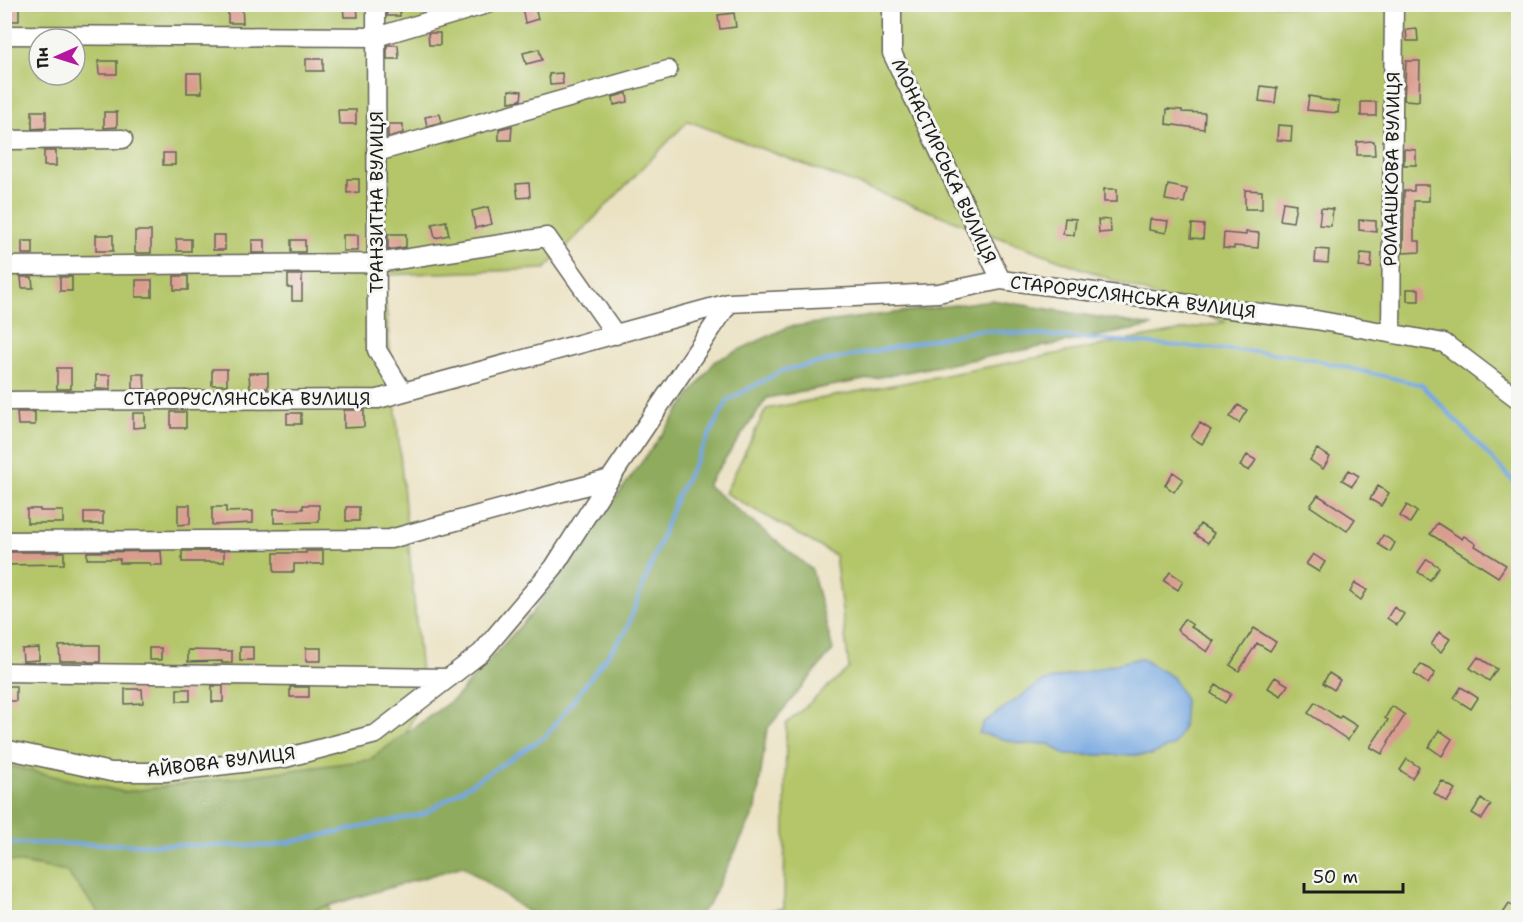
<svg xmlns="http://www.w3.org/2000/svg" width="1523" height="922" viewBox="0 0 1523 922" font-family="'Shantell Sans',sans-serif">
  <rect width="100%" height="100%" fill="#f6f6f2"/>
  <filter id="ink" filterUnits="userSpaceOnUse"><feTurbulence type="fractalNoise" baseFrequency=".0167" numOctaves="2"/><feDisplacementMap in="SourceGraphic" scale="12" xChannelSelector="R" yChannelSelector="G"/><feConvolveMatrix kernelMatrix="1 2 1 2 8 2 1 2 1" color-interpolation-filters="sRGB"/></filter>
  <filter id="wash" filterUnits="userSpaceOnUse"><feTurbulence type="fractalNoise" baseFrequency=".008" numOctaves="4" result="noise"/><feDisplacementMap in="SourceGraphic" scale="24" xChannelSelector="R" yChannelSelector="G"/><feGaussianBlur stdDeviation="1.35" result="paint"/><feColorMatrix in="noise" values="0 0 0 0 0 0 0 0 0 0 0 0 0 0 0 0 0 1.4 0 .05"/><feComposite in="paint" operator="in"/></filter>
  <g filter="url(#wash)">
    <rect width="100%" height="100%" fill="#ebe2c3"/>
    <!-- green -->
    <path fill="#b4c669" stroke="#687142" stroke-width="1.5" fill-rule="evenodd" d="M5,5H1518V917H731L784,908L786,724L849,668L835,555L725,493L766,409L1225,322L688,121L545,269L383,275L423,695L329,908V917L5,918ZM39,39H75V75H39Z"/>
    <!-- forest -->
    <path fill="#8fab5d" stroke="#56643c" stroke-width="1.5" d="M992,300L1153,326L767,398L707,485L812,570L833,650L767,729L756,809L709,904L696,917H535L463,866L290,917H102L66,871L5,860V765L124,792L369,760L455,698L533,612L715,361L788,327Z"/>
    <!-- water -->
    <path fill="#76a7e1" stroke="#49627e" stroke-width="1.5" d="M1140,658L1173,677L1185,700L1183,728L1174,745L1151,755H1066L1049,744H1023L979,733L983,723L1041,682Z"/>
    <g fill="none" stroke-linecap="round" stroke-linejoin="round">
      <!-- stream -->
      <path stroke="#76a7e1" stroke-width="4" d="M4,843L271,846L424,814L546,736L626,631L677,496L728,400L783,370L978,330L1294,355L1422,385L1518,486"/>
    </g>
    <g id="blocks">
      <!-- building -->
      <path fill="#d99c8e" d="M4,4H19V21H4Z
        M228,4H242L243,23H228Z
        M343,4H357L358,17H344Z
        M387,4H400V16H387Z
        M531,4H534L538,19L525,23L522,7Z
        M734,13L736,27L720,29L718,15Z
        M1417,29L1418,41H1407L1406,30Z
        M428,33H440V45H429Z
        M387,45H398L399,59H387Z
        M539,49L542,60L526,64L523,53Z
        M306,59H323V71H306Z
        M98,61H117V74H99Z
        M1406,61H1420L1419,101L1404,100Z
        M187,73H201L202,93H187Z
        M562,73L563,84L550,85L549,74Z
        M1261,86L1277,88L1275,103L1259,101Z
        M509,90L522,91L521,100L509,102Z
        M627,93L628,102L614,105L613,97Z
        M1309,96L1320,98V99L1339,102L1338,113L1307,110Z
        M1361,102H1376V116H1361Z
        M1167,109L1182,110V112L1205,113L1204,129L1166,124Z
        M338,110H356V124H339Z
        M32,111H46V128L32,129Z
        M104,112H117V127L104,128Z
        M440,114L442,122L427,126L425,117Z
        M388,124H403V133L388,137Z
        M1278,125L1292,126L1291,141L1277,140Z
        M512,126L511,140H499V129Z
        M1374,141L1375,155H1357V142Z
        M1404,149L1416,150V165H1404Z
        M44,151H56V166H44Z
        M163,153H175V165H163Z
        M347,179H359V192L347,193Z
        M529,183L530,197L518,198L516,184Z
        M1168,185L1187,189L1184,203L1165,200Z
        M1414,185H1429V201H1414V241H1420V252L1403,253L1404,191H1414Z
        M1104,189H1117V202H1104Z
        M1245,190L1262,191V209H1245Z
        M1283,202L1296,204L1293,222L1280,220Z
        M488,207L492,224L475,228L472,211Z
        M1321,208L1333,209L1331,226L1319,225Z
        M1065,218L1076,219L1074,235L1063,234Z
        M1110,219L1111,232L1099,233L1098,220Z
        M1150,219L1168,221L1166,233L1149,230Z
        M1359,220L1376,221V232L1359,230Z
        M446,221L449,235L435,238L432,224Z
        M1192,224L1204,225L1203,239L1191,238Z
        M135,231H151V253H135Z
        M1246,232L1259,233L1258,248L1234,246V249L1223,248L1224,233L1246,235Z
        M388,234H406V247L388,250Z
        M96,235H113V251H96Z
        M213,235H225V250H213Z
        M343,235H358V251H343Z
        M176,239H191V251H177Z
        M252,240H265V253H252Z
        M291,240H305V252H291Z
        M22,241H33V254H22Z
        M1316,249L1329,250L1328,263L1315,262Z
        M1361,253L1372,254L1371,268L1359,267Z
        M288,275H302V301H292V288H288Z
        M174,276H188V290H174Z
        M21,277H32L33,288H22Z
        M60,277H72V291H60Z
        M136,280H152V297H136Z
        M1407,289H1419V301H1407Z
        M57,368H71V389H57Z
        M212,369H227V385H212Z
        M249,373H268V388H250Z
        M133,374H144L145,389H133Z
        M96,375H110V389H96Z
        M1238,405L1247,410L1239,423L1230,417Z
        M344,410H364V427L344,428Z
        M17,412H35V425H18Z
        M171,412H186V428H171Z
        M133,413H145V427L133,428Z
        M287,413H301V424H287Z
        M1200,423L1211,430L1202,444L1191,437Z
        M1317,449L1330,457L1323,469L1310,460Z
        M1247,455L1256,460L1249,471L1240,466Z
        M1349,470L1359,476L1352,486L1342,480Z
        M1173,472L1183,479L1174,492L1165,485Z
        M1378,486L1389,493L1381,506L1370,499Z
        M1318,495L1355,519L1347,531L1310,506Z
        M178,505H190V524L178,525Z
        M303,505H319V522L274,523V509H303Z
        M1407,505L1417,512L1410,523L1400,516Z
        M212,507H226V512L253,511V523L212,525Z
        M346,507H359V521H346Z
        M27,509H40V511H63V523H27Z
        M84,512H103V524H84Z
        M1437,523L1462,539L1464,536L1476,544L1475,546L1506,565L1498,577L1430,534Z
        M1200,524L1214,533L1208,543L1194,534Z
        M1383,535L1395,543L1390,552L1378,544Z
        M161,551L162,565H150V563H120V559H87V552Z
        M182,551H224V562H182Z
        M306,551H323V564H294V572H274V553H306Z
        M4,552H64V564L4,565Z
        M1313,554L1325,562L1319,572L1306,564Z
        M1427,559L1439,567L1430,580L1418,572Z
        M1170,572L1183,581L1178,590L1164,581Z
        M1355,583L1367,590L1361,600L1350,592Z
        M1394,607L1404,614L1397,625L1387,618Z
        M1184,619L1193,625L1191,627L1214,641L1207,652L1177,630Z
        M1254,628L1276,642L1270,651L1257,643L1239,671L1230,665Z
        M1439,632L1450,639L1441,652L1431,645Z
        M86,645H100V662H87V661H60L59,646Z
        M240,647H253V660H240Z
        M39,648V660L23,661L22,649Z
        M149,648H161V660H149Z
        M306,648H321V661H306Z
        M188,650L232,651V663H222V661L188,662Z
        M1478,657L1497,669L1489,681L1470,668Z
        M1421,664L1435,673L1428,684L1414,674Z
        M1329,673L1340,680L1334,690L1323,683Z
        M1275,677L1288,685L1281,696L1268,688Z
        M1216,685L1231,694L1225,703L1211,693Z
        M4,686H16V701H4Z
        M212,686H223V702H212Z
        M290,687H309V697H290Z
        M1461,687L1478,698L1471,709L1454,698Z
        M125,689H142L143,703L125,704Z
        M177,689H190V701H177Z
        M1315,702L1339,718L1341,716L1357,726L1348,740L1308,713Z
        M1392,706L1405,715L1388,742L1389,743L1382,754L1370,747L1388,720L1385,718Z
        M1439,730L1452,739L1442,756L1429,747Z
        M1407,759L1419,767L1412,778L1400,770Z
        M1442,781L1455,789L1447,802L1434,793Z
        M1481,799L1491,805L1482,819L1472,813Z
        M1509,904L1518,910V912L1515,918H1500Z"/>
    </g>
  </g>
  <g filter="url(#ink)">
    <use href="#blocks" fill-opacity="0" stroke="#646156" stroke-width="1.5"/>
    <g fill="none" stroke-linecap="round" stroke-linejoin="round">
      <defs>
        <path id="minor" d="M376,4L377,350L403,392
          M892,4V53L1001,280
          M4,35L376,37L487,4
          M4,140L123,139
          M377,152L668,70
          M4,266L377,263L547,237L616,335
          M1391,333L1394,4
          M4,401L378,399L729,303
          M4,541L390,539L610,479
          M4,672L449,678
          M4,749L111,772H165L285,758L376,734L481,653L554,567L610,479L729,303L938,293L1001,280L1316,320L1444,343L1518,399"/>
      </defs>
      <!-- minor casing -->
      <use href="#minor" stroke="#646156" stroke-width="21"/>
      <!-- minor -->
      <use href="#minor" stroke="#fff" stroke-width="18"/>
    </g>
  </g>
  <g text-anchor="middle" stroke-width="6" stroke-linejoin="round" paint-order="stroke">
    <!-- street labels -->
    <g font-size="18" fill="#1c1c1c" stroke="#f6f6f2">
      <text transform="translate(944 161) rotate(65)" y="6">МОНАСТИРСЬКА ВУЛИЦЯ</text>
      <text transform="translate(1392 169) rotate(-89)" y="6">РОМАШКОВА ВУЛИЦЯ</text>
      <text transform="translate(377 202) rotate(-90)" y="6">ТРАНЗИТНА ВУЛИЦЯ</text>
      <text transform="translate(1133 297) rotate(7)" y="6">СТАРОРУСЛЯНСЬКА ВУЛИЦЯ</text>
      <text x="247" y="405">СТАРОРУСЛЯНСЬКА ВУЛИЦЯ</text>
      <text transform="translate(221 762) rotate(-7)" y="6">АЙВОВА ВУЛИЦЯ</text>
    </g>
  </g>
  <!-- margin -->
  <rect width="1523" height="922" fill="none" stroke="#f6f6f2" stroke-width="24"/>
  <!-- north arrow -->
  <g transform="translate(57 57) rotate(267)"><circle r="28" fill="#f6f6f2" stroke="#9f9f9c" stroke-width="1.5"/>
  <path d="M0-4.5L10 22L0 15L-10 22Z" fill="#b5179e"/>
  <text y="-9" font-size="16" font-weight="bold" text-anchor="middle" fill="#1c1c1c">Пн</text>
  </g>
  <!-- scale -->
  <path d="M1304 883v9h99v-9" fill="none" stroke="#1c1c1c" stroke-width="3"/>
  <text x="1313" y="883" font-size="18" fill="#1c1c1c" stroke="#f6f6f2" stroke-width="4.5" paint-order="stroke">50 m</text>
</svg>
